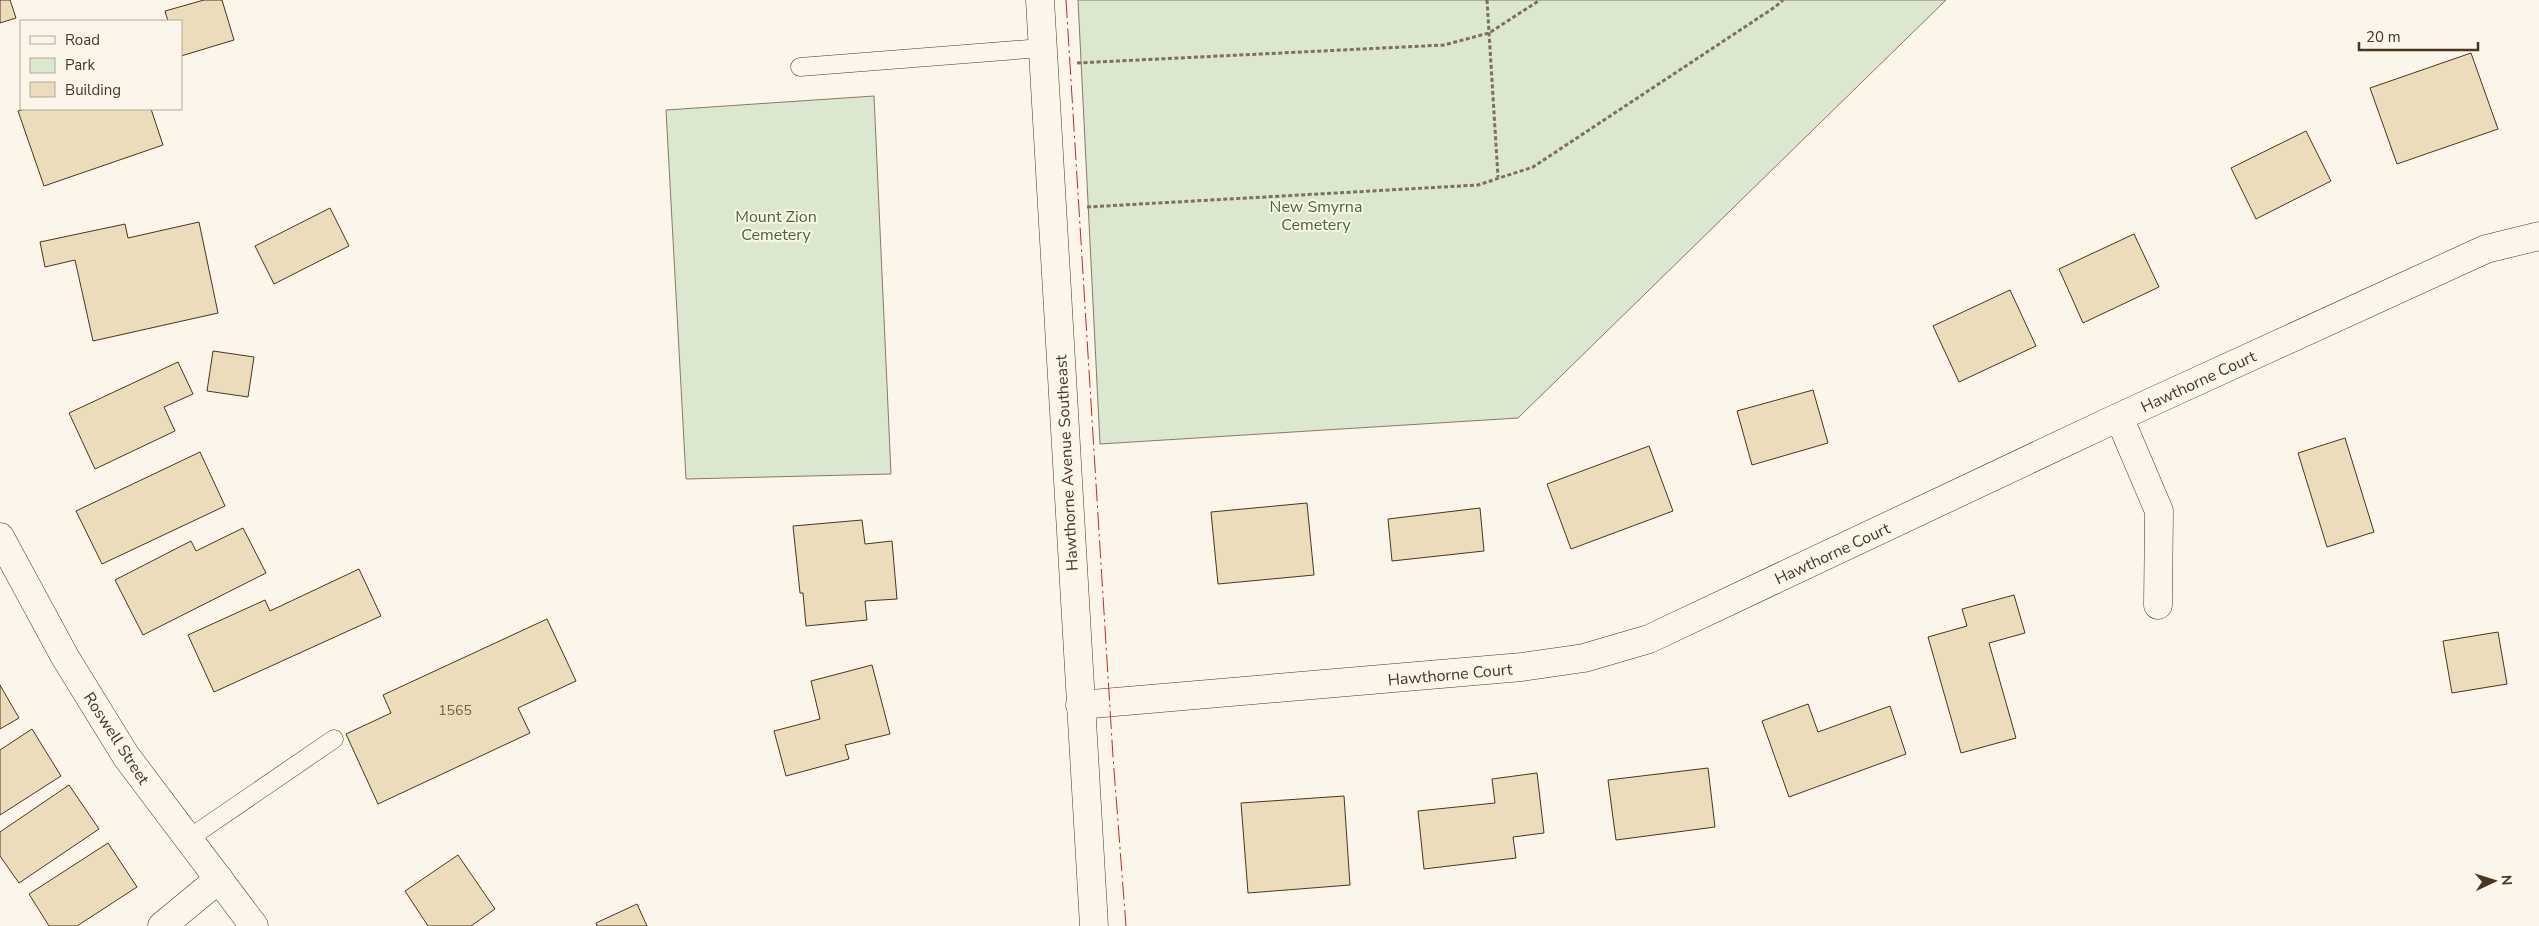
<svg xmlns="http://www.w3.org/2000/svg" width="2539" height="926" viewBox="0 0 2539 926" font-family="'Nunito Sans',sans-serif">
  <rect width="100%" height="100%" fill="#fbf6e9"/>
  <!-- green -->
  <path fill="#dce7d0" stroke="#887966" d="M1078,0H1946L1518,418L1100,444Z
    M874,96L891,474L686,479L666,110Z"/>
  <!-- building -->
  <path fill="#ecdcbc" stroke="#4a3520" d="M0,0H10L16,18L0,23Z
    M204,0H222L234,40L181,56V21H168L165,11Z
    M2471,53L2498,129L2397,164L2370,88Z
    M25,109H151L163,145L44,186L18,111Z
    M2306,131L2331,181L2256,219L2231,168Z
    M330,208L349,246L274,284L255,246Z
    M199,222L218,313L93,341L75,260L45,267L40,242L125,224L128,238Z
    M2134,234L2159,287L2083,323L2059,269Z
    M2010,290L2036,346L1959,382L1933,326Z
    M213,351L254,357L248,397L207,391Z
    M178,362L193,394L164,407L175,431L95,469L69,413Z
    M1813,390L1828,443L1752,465L1737,411Z
    M2345,438L2374,532L2327,547L2298,453Z
    M1649,446L1673,511L1571,549L1547,484Z
    M200,452L225,506L102,564L76,511Z
    M1307,503L1314,575L1218,584L1211,512Z
    M1480,508L1484,551L1392,561L1388,519Z
    M862,520L865,544L892,541L897,599L865,601L867,620L806,626L803,593H800L793,526Z
    M243,528L266,573L143,635L115,580L191,541L196,551Z
    M359,569L381,616L214,692L188,635L265,600L270,611Z
    M2014,595L2025,633L1989,643L2016,738L1961,753L1928,637L1967,626L1962,609Z
    M547,619L576,681L518,708L530,733L378,804L346,734L391,713L383,695Z
    M2498,632L2507,684L2452,693L2443,641Z
    M872,665L890,734L845,745L849,759L786,776L774,731L820,719L811,681Z
    M0,685L19,718L0,729Z
    M1808,704L1818,732L1890,706L1906,754L1789,797L1762,721Z
    M32,729L61,776L0,815V750Z
    M1708,768L1715,827L1616,840L1608,780Z
    M1537,773L1544,833L1513,837L1516,858L1424,869L1418,811L1495,803L1492,779Z
    M69,785L99,829L19,883L0,856V832Z
    M1344,796L1350,885L1248,893L1241,803Z
    M108,843L137,887L77,926H49L29,894Z
    M458,855L495,909L471,926H428L405,891Z
    M637,904L647,926H597L596,923Z"/>
  <g fill="none" stroke-linecap="round" stroke-linejoin="round">
    <defs>
      <path id="service" d="M800,67L1042,48
        M188,839L334,739"/>
      <path id="minor" d="M2119,417L2159,511L2158,605
        M1080,705L1522,667L1584,658L1649,639L2119,417L2486,249L2539,236
        M162,926L219,879"/>
      <path id="tertiary" d="M1040,0L1094,926
        M0,537L65,657L126,756L254,926"/>
    </defs>
    <!-- service casing -->
    <use href="#service" stroke="#4a3520" stroke-width="19"/>
    <!-- minor casing -->
    <use href="#minor" stroke="#4a3520" stroke-width="29"/>
    <!-- tertiary casing -->
    <use href="#tertiary" stroke="#4a3520" stroke-width="29"/>
    <!-- path -->
    <path stroke="#7f6f5c" stroke-width="3" stroke-dasharray="4 2.5" stroke-linecap="butt" d="M1487,0L1498,177
      M1077,63L1444,45L1489,33L1540,0
      M1087,207L1478,185L1533,167L1775,7L1783,0"/>
    <!-- service -->
    <use href="#service" stroke="#fbf6e9" stroke-width="18"/>
    <!-- minor -->
    <use href="#minor" stroke="#fbf6e9" stroke-width="28"/>
    <!-- tertiary -->
    <use href="#tertiary" stroke="#fbf6e9" stroke-width="28"/>
    <!-- power -->
    <path stroke="#c62828" stroke-width="1" stroke-dasharray="18 4 2.5 4" stroke-linecap="butt" d="M1066,0L1113,757L1126,926"/>
  </g>
  <g text-anchor="middle" stroke-width="4" stroke-linejoin="round" paint-order="stroke">
    <!-- number labels -->
    <g font-size="14" fill="#725f47">
      <text x="455" y="715">1565</text>
    </g>
    <!-- park labels -->
    <g font-size="16" fill="#436837" stroke="#fbf6e9">
      <text x="1316" y="212">New Smyrna<tspan x="1316" dy="18">Cemetery</tspan></text>
      <text x="776" y="222">Mount Zion<tspan x="776" dy="18">Cemetery</tspan></text>
    </g>
    <!-- street labels -->
    <g font-size="16" fill="#4a3520" stroke="#fbf6e9">
      <text transform="translate(2198 381) rotate(-25)" y="6">Hawthorne Court</text>
      <text transform="translate(1066 463) rotate(-93)" y="6">Hawthorne Avenue Southeast</text>
      <text transform="translate(1832 553) rotate(-25)" y="6">Hawthorne Court</text>
      <text transform="translate(1450 674) rotate(-5)" y="6">Hawthorne Court</text>
      <text transform="translate(117 738) rotate(57)" y="6">Roswell Street</text>
    </g>
  </g>
  <!-- legend -->
  <rect x="20" y="20" width="162" height="90" fill="#fbf6e9" stroke="#b4a999"/>
  <rect x="30" y="36" width="25" height="8" fill="#fbf6e9" stroke="#b4a999"/>
  <text x="65" y="45" font-size="15" fill="#4a3520">Road</text>
  <rect x="30" y="58" width="25" height="15" fill="#dce7d0" stroke="#b4a999"/>
  <text x="65" y="70" font-size="15" fill="#4a3520">Park</text>
  <rect x="30" y="82" width="25" height="15" fill="#ecdcbc" stroke="#b4a999"/>
  <text x="65" y="95" font-size="15" fill="#4a3520">Building</text>
  <!-- north arrow -->
  <g transform="translate(2494 881) rotate(86)" stroke="#fbf6e9" stroke-width="4" paint-order="stroke">
  <path d="M0-4L9 19L0 12L-9 19Z" fill="#4a3520"/>
  <text y="-8" font-size="14" font-weight="bold" text-anchor="middle" fill="#4a3520">N</text>
  </g>
  <!-- scale -->
  <path d="M2359 42v8h119v-8" fill="none" stroke="#4a3520" stroke-width="2.5"/>
  <text x="2366" y="42" font-size="15" fill="#4a3520" stroke="#fbf6e9" stroke-width="4" paint-order="stroke">20 m</text>
</svg>
